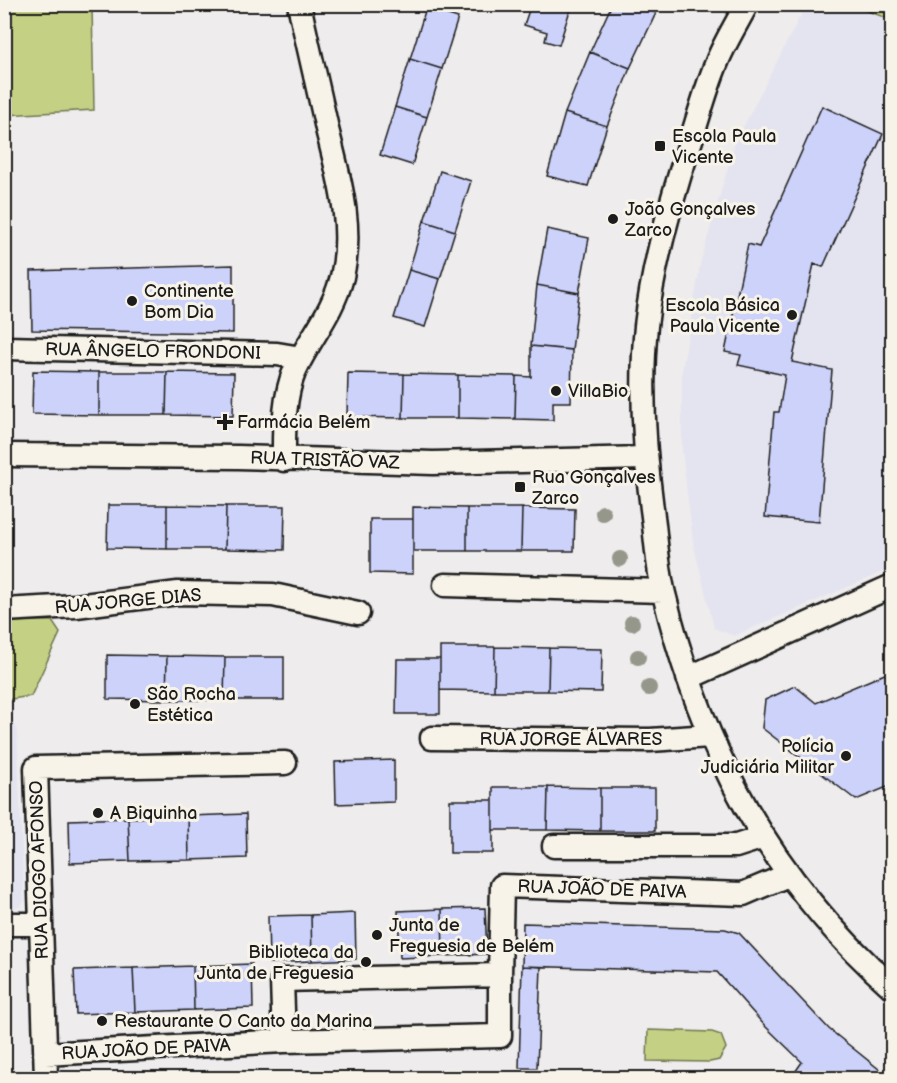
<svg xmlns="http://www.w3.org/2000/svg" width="897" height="1083" viewBox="0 0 897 1083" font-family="'Balsamiq Sans',sans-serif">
  <rect width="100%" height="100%" fill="#eeecec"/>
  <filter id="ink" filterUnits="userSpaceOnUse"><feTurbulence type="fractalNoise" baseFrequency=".0167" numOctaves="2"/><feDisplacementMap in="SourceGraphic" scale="12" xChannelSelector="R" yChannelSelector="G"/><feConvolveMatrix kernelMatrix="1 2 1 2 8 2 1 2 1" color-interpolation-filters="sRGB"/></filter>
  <g filter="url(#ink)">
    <!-- built -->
    <path fill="#e4e4f0" d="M806,5H851L892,20V568L734,636L714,628L693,542L682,450V371L701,260L735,143Z
      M5,713L17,729L24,900L20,907L13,908H4Z"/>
    <!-- green -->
    <path fill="#c4d184" stroke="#707650" stroke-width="1.5" d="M5,4L92,5L94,110L5,115Z
      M851,5H892V20Z
      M4,620L52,621L60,633L31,696L5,700Z
      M648,1030L712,1032L721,1035L726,1048L719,1060L710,1062L647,1061Z"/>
    <!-- building -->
    <path fill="#ccd2fa" stroke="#1c1c1c" stroke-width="1.5" d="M531,4H572L559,45L545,41L547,32L524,25Z
      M612,4H639L656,13L630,68L590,52Z
      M426,8L458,18L442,69L410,59Z
      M590,52L630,68L607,126L565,113Z
      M410,59L442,69L427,117L395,107Z
      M822,106L883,134L823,267L814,264L792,362L832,370L819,522L765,517L774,412H779L785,375L738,365L741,355L725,352L748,244L759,247Z
      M395,107L427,117L412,165L380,155Z
      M565,113L607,126L588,186L547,176Z
      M440,171L471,181L455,231L424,221Z
      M424,221L455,231L440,279L409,270Z
      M547,229L589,238L579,293L537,285Z
      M233,265V333L32,330L31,271Z
      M409,270L440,279L425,327L394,318Z
      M537,285L579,293L572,350L531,346Z
      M531,346L572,350L571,402H553V420L515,419L516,376L531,377Z
      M33,371L99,372V415L32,414Z
      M99,372H167L166,415H99Z
      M167,372L234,373L233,416L166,415Z
      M348,373L404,374L403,418L347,417Z
      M404,374L458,375V418H403Z
      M458,375L516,376L515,419L458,418Z
      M108,505H167V549L107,548Z
      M167,505L226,506L225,549H167Z
      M226,506H285L284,550L225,549Z
      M413,507L467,508V551H413Z
      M467,508H522L521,551H467Z
      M522,508L575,509L574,551H521Z
      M370,519H413V574L370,573Z
      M440,647H495L494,691L440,690Z
      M495,647L549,648L548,691H494Z
      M549,648L602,649L601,692L548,691Z
      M107,655L167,656L166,700L107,699Z
      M167,656L225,657L224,700H166Z
      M225,657H284V700H224Z
      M397,659H440V714H396Z
      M892,671V785L856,800L762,728L765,700L795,686L816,703Z
      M394,760V802L336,804L335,762Z
      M493,787H548L547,830H493Z
      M548,787L600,788V831L547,830Z
      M600,788H655V831H600Z
      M450,800H493V853H450Z
      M246,814L247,858L189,860L188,816Z
      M188,816L189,860L130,861L128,818Z
      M128,818L130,861L70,863L69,820Z
      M485,908L487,954L443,956L442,909Z
      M442,909L443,956L400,958L398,911Z
      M355,913L356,959L312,961L311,915Z
      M311,915L312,961L269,963L268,916Z
      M523,923L725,929L739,933L829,1029L890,1078H791L802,1062L766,1027L717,972L522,966Z
      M252,964L253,1008L194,1010L193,966Z
      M193,966L194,1010L135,1012L133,968Z
      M522,966L541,967L537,1068H519Z
      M133,968L135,1012L76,1014L74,970Z"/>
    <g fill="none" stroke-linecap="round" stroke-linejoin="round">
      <defs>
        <path id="minor" d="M747,4C737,23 725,42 717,62C706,88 699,116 690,143C670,203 653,264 646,326C640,387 644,448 652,509C656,536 657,566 664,594C702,751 771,879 892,987
          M4,348L277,354L301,358
          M4,455L238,457L433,463L645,458
          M284,460C284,430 283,398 295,370C310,338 333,312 342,277C354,226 339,178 327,129C318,87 308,46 299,4
          M445,585L663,591
          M4,610L76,606L178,593L273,595L358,613
          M688,678L892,586
          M432,738L650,740L710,736
          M554,846H736L764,837
          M4,924H41
          M500,975V1036L284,1041L282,980Z
          M500,975L502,886L743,894L788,875
          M45,1054L284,1041
          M46,1078L36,768L285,763"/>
      </defs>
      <!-- minor casing -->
      <use href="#minor" stroke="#1c1c1c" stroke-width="27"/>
      <!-- minor -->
      <use href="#minor" stroke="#f7f3e8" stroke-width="22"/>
    </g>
    <!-- trees -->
    <g fill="#96978b">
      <circle cx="603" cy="513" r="8"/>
      <circle cx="620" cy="559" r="8"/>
      <circle cx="632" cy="623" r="8"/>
      <circle cx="638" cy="657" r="8"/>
      <circle cx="649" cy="688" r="8"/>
    </g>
  </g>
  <!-- markers -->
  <g fill="#1c1c1c" stroke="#f7f3e8" stroke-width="2">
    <rect x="654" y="140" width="12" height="12" rx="3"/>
    <circle cx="613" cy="219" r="6"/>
    <circle cx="132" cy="301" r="6"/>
    <circle cx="792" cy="315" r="6"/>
    <circle cx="556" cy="391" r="6"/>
    <path d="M222 413h6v6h6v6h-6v6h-6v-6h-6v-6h6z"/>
    <rect x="514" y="481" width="12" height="12" rx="3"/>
    <circle cx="135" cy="704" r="6"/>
    <circle cx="846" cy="756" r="6"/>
    <circle cx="98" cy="813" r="6"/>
    <circle cx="377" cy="935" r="6"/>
    <circle cx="366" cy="962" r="6"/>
    <circle cx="102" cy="1021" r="6"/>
  </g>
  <g text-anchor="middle" stroke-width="6" stroke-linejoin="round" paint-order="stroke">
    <!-- poi labels -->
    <g font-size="18" fill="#1c1c1c" stroke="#f7f3e8" text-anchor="start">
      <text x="672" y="142">Escola Paula<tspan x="672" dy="21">Vicente</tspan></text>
      <text x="625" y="215">João Gonçalves<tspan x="625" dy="21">Zarco</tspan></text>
      <text x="144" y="297">Continente<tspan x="144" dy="21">Bom Dia</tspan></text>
      <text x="780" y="311" text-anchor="end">Escola Básica<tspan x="780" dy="21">Paula Vicente</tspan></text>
      <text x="568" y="397">VillaBio</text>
      <text x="237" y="428">Farmácia Belém</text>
      <text x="532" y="483">Rua Gonçalves<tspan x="532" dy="21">Zarco</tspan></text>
      <text x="147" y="700">São Rocha<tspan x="147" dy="21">Estética</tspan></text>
      <text x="834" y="752" text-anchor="end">Polícia<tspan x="834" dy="21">Judiciária Militar</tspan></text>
      <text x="110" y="819">A Biquinha</text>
      <text x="389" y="931">Junta de<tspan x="389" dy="21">Freguesia de Belém</tspan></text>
      <text x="354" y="958" text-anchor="end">Biblioteca da<tspan x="354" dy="21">Junta de Freguesia</tspan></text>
      <text x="114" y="1027">Restaurante O Canto da Marina</text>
    </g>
    <!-- street labels -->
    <g font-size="18" fill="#1c1c1c" stroke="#f7f3e8">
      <text transform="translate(153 351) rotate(1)" y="6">RUA ÂNGELO FRONDONI</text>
      <text transform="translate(325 460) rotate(2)" y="6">RUA TRISTÃO VAZ</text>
      <text transform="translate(128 601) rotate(-5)" y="6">RUA JORGE DIAS</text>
      <text x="571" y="745">RUA JORGE ÁLVARES</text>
      <text transform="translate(39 870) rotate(-92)" y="6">RUA DIOGO AFONSO</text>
      <text transform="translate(602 889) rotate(2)" y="6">RUA JOÃO DE PAIVA</text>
      <text transform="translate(146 1049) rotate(-3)" y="6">RUA JOÃO DE PAIVA</text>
    </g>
  </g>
  <!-- margin -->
  <rect width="897" height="1083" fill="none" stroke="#f7f3e8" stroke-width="24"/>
  <rect x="12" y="12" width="873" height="1059" fill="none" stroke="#1c1c1c" stroke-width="2" filter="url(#ink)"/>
</svg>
